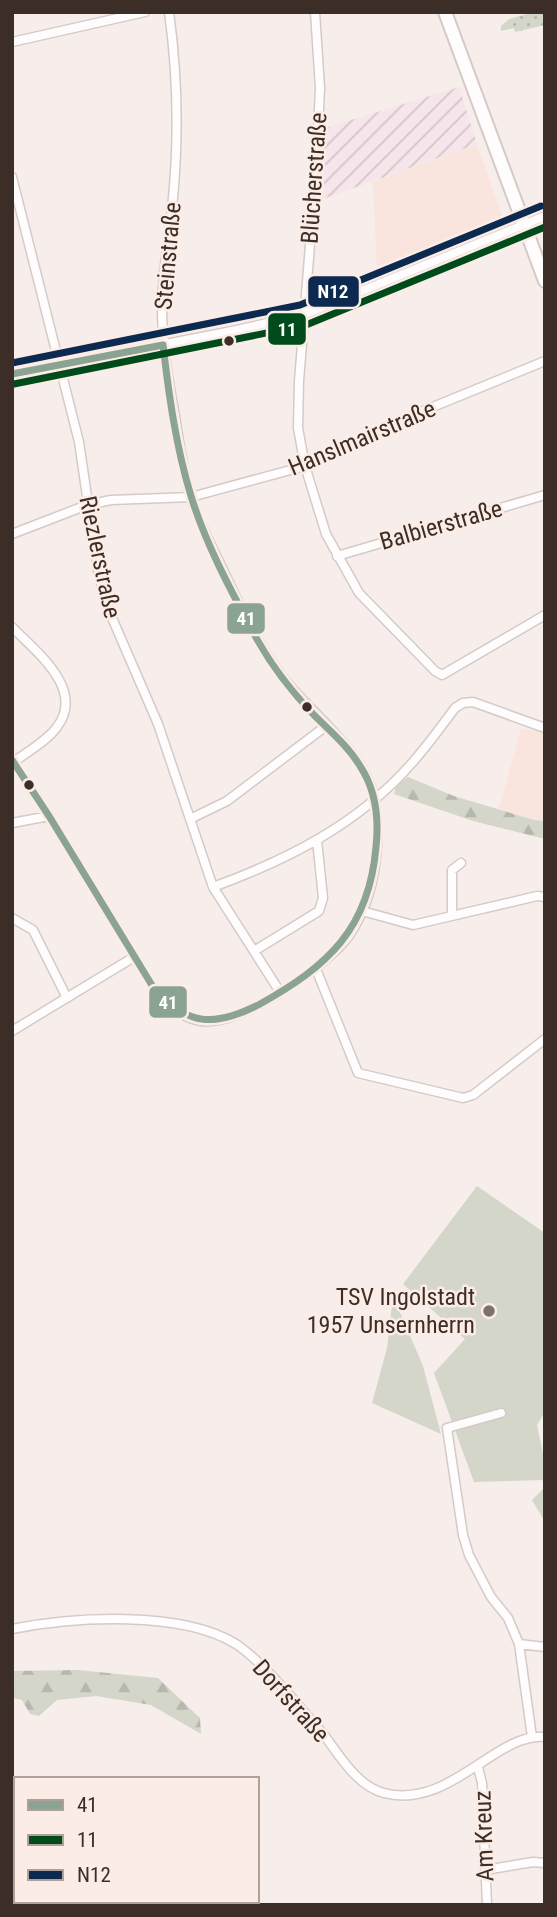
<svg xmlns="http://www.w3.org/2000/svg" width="557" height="1917" viewBox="0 0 557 1917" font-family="'Roboto Condensed',sans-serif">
  <defs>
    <pattern id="industrial-furrows" width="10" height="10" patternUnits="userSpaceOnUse" patternTransform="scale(1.75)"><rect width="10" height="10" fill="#f6e5ea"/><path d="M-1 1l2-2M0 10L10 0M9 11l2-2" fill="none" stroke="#d4c5c9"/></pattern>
    <pattern id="forest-firs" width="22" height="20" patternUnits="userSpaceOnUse" patternTransform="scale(1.75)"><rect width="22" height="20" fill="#d3d6c9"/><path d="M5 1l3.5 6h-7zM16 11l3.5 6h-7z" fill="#b6b8ad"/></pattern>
    <pattern id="park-dots" width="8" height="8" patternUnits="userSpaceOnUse" patternTransform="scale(1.75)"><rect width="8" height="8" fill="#d3d6c9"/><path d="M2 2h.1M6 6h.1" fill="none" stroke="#b6b8ad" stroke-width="1.8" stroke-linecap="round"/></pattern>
  </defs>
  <rect width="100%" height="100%" fill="#f7eeeb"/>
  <!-- built -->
  <path fill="#f9e5de" d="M477,144L505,224L377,274L373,182Z
    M521,728L545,733V821L534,820L499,809Z"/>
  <!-- industrial -->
  <path fill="url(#industrial-furrows)" d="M459,87L477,144L323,199L325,128Z"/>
  <!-- grass -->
  <path fill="#d3d6c9" d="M477,1186L545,1233V1412L537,1425L545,1463V1480L474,1482L434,1373L465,1339L403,1284Z
    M393,1296L423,1366L441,1434L372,1403L387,1348Z
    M545,1487V1522L532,1500Z"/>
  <!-- forest -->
  <path fill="url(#forest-firs)" d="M408,777L454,796L534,820L545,821V839L473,821L394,794L396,785Z
    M78,1670L158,1678L200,1718L201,1734L151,1705L96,1696L57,1700L39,1716L30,1714L22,1700L12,1698V1671Z"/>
  <!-- park -->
  <path fill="url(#park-dots)" d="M534,12H545V25L515,32L514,28L501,31V26L509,19Z"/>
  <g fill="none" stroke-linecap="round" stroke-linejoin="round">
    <defs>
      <path id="street" d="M315,12L320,88L316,171L299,381L298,428L305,466L326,534L359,593L435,671L442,675L545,615
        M12,42L145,12
        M12,177L79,442L98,571L106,604L158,724L213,887L280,992
        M12,374L227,332L303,315L545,216
        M12,534L87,505L111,500L191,497L305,466L418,413L545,361
        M337,556L545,495
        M12,627C35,651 86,689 57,727C47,741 28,751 14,762
        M12,760L49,816L153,987C165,1002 177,1015 196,1020C235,1031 319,970 344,942C351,934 358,921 363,910C377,877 380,837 375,802C369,755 309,712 281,675C256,642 240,605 222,568C211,544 197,520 190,494C183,469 179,442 175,416C168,379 162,344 162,306C162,273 169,241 172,208C179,143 178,77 169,12
        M190,819L227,801L326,726
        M12,823L49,816
        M213,887C287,860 359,824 412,763C427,746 441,727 455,708L463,703L473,702L545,728
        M362,911L413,925L537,896L545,897
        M452,915V870L461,863
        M12,918L33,930L67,998
        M254,951L319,911L323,898L317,840
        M316,969L358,1073L463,1098L473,1095L545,1039
        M12,1031L134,957
        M501,1413L447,1428L463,1535L469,1555L491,1597L508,1618L519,1644L532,1737
        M12,1629C74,1617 181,1610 236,1644C263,1662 302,1709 324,1735C339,1755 358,1787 384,1793C450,1810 496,1732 545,1737
        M519,1644L545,1647
        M478,1767L482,1783L487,1905
        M485,1870L533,1862L545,1863"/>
      <path id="primary" d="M445,12L545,281"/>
    </defs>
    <!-- street casing -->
    <use href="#street" stroke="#d5cac6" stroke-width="11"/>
    <!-- primary casing -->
    <use href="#primary" stroke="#d5cac6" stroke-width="16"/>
    <!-- street -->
    <use href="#street" stroke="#fefcfc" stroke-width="8"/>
    <!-- primary -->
    <use href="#primary" stroke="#fefcfc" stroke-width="12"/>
    <defs>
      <path id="bus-1" d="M12,374L163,345
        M12,760L49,816L153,987C187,1026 214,1028 260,1004C328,966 369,929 376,847C379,819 376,790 360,766C348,746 330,731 314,715C290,690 268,661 252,630C229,587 205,542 191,496C176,447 169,396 163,345"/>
      <path id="bus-2" d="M14,384L306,325L545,227"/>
      <path id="bus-3" d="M12,363L300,305L541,206"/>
    </defs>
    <!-- bus-1 casing -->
    <use href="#bus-1" stroke="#fcece6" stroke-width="12"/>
    <!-- bus-2 casing -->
    <use href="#bus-2" stroke="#fcece6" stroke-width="12"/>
    <!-- bus-3 casing -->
    <use href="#bus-3" stroke="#fcece6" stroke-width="12"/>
    <!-- bus-1 -->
    <use href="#bus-1" stroke="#8ba392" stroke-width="7"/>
    <!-- bus-2 -->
    <use href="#bus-2" stroke="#004b1b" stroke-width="7"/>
    <!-- bus-3 -->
    <use href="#bus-3" stroke="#0c294f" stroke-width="7"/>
  </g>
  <!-- markers -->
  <g fill="#3c2d27" stroke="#fcece6" stroke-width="2.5">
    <circle cx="229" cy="341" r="6"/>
    <circle cx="307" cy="707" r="6"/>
    <circle cx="29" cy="785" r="6"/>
  </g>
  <circle fill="#7d716c" stroke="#fcece6" stroke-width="2.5" cx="489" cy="1311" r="7"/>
  <g text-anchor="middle" stroke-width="5" stroke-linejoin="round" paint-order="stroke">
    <!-- street labels -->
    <g font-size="24" fill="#3c2d27" stroke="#fcece6">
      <text transform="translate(314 178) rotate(-86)" y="8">Blücherstraße</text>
      <text transform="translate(168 256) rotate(-85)" y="8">Steinstraße</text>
      <text transform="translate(362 438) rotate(-23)" y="8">Hanslmairstraße</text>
      <text transform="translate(441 525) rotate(-16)" y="8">Balbierstraße</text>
      <text transform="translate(100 557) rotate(78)" y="8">Riezlerstraße</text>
      <text transform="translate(291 1701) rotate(48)" y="8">Dorfstraße</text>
      <text transform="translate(484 1836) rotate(-92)" y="8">Am Kreuz</text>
    </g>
    <!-- poi labels -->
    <g font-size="24" fill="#3c2d27" stroke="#fcece6" text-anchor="end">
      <text x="475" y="1305">TSV Ingolstadt<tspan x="475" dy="28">1957 Unsernherrn</tspan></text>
    </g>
  </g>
  <g stroke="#fcece6" stroke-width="2.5">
    <rect x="307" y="275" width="53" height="33" rx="7" fill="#0c294f"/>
    <rect x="267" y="312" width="40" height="34" rx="7" fill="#004b1b"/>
    <rect x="226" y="602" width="40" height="33" rx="7" fill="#8ba392"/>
    <rect x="148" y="985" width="40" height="34" rx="7" fill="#8ba392"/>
  </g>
  <g font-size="19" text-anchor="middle" font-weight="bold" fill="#fff">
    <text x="333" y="298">N12</text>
    <text x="287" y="336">11</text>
    <text x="246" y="625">41</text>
    <text x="168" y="1009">41</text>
  </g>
  <!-- border -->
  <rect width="557" height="1917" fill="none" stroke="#3c2d27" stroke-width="28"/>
  <!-- legend -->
  <rect x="14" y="1777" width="245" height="126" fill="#fcece6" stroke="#afa09a" stroke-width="2"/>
  <rect x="28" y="1800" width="35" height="10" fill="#8ba392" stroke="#afa09a" stroke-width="2"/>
  <text x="77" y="1812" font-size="21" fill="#3c2d27">41</text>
  <rect x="28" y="1835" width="35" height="10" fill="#004b1b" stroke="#afa09a" stroke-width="2"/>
  <text x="77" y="1847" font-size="21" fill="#3c2d27">11</text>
  <rect x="28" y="1870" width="35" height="10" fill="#0c294f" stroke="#afa09a" stroke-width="2"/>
  <text x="77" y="1882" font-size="21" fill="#3c2d27">N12</text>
</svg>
